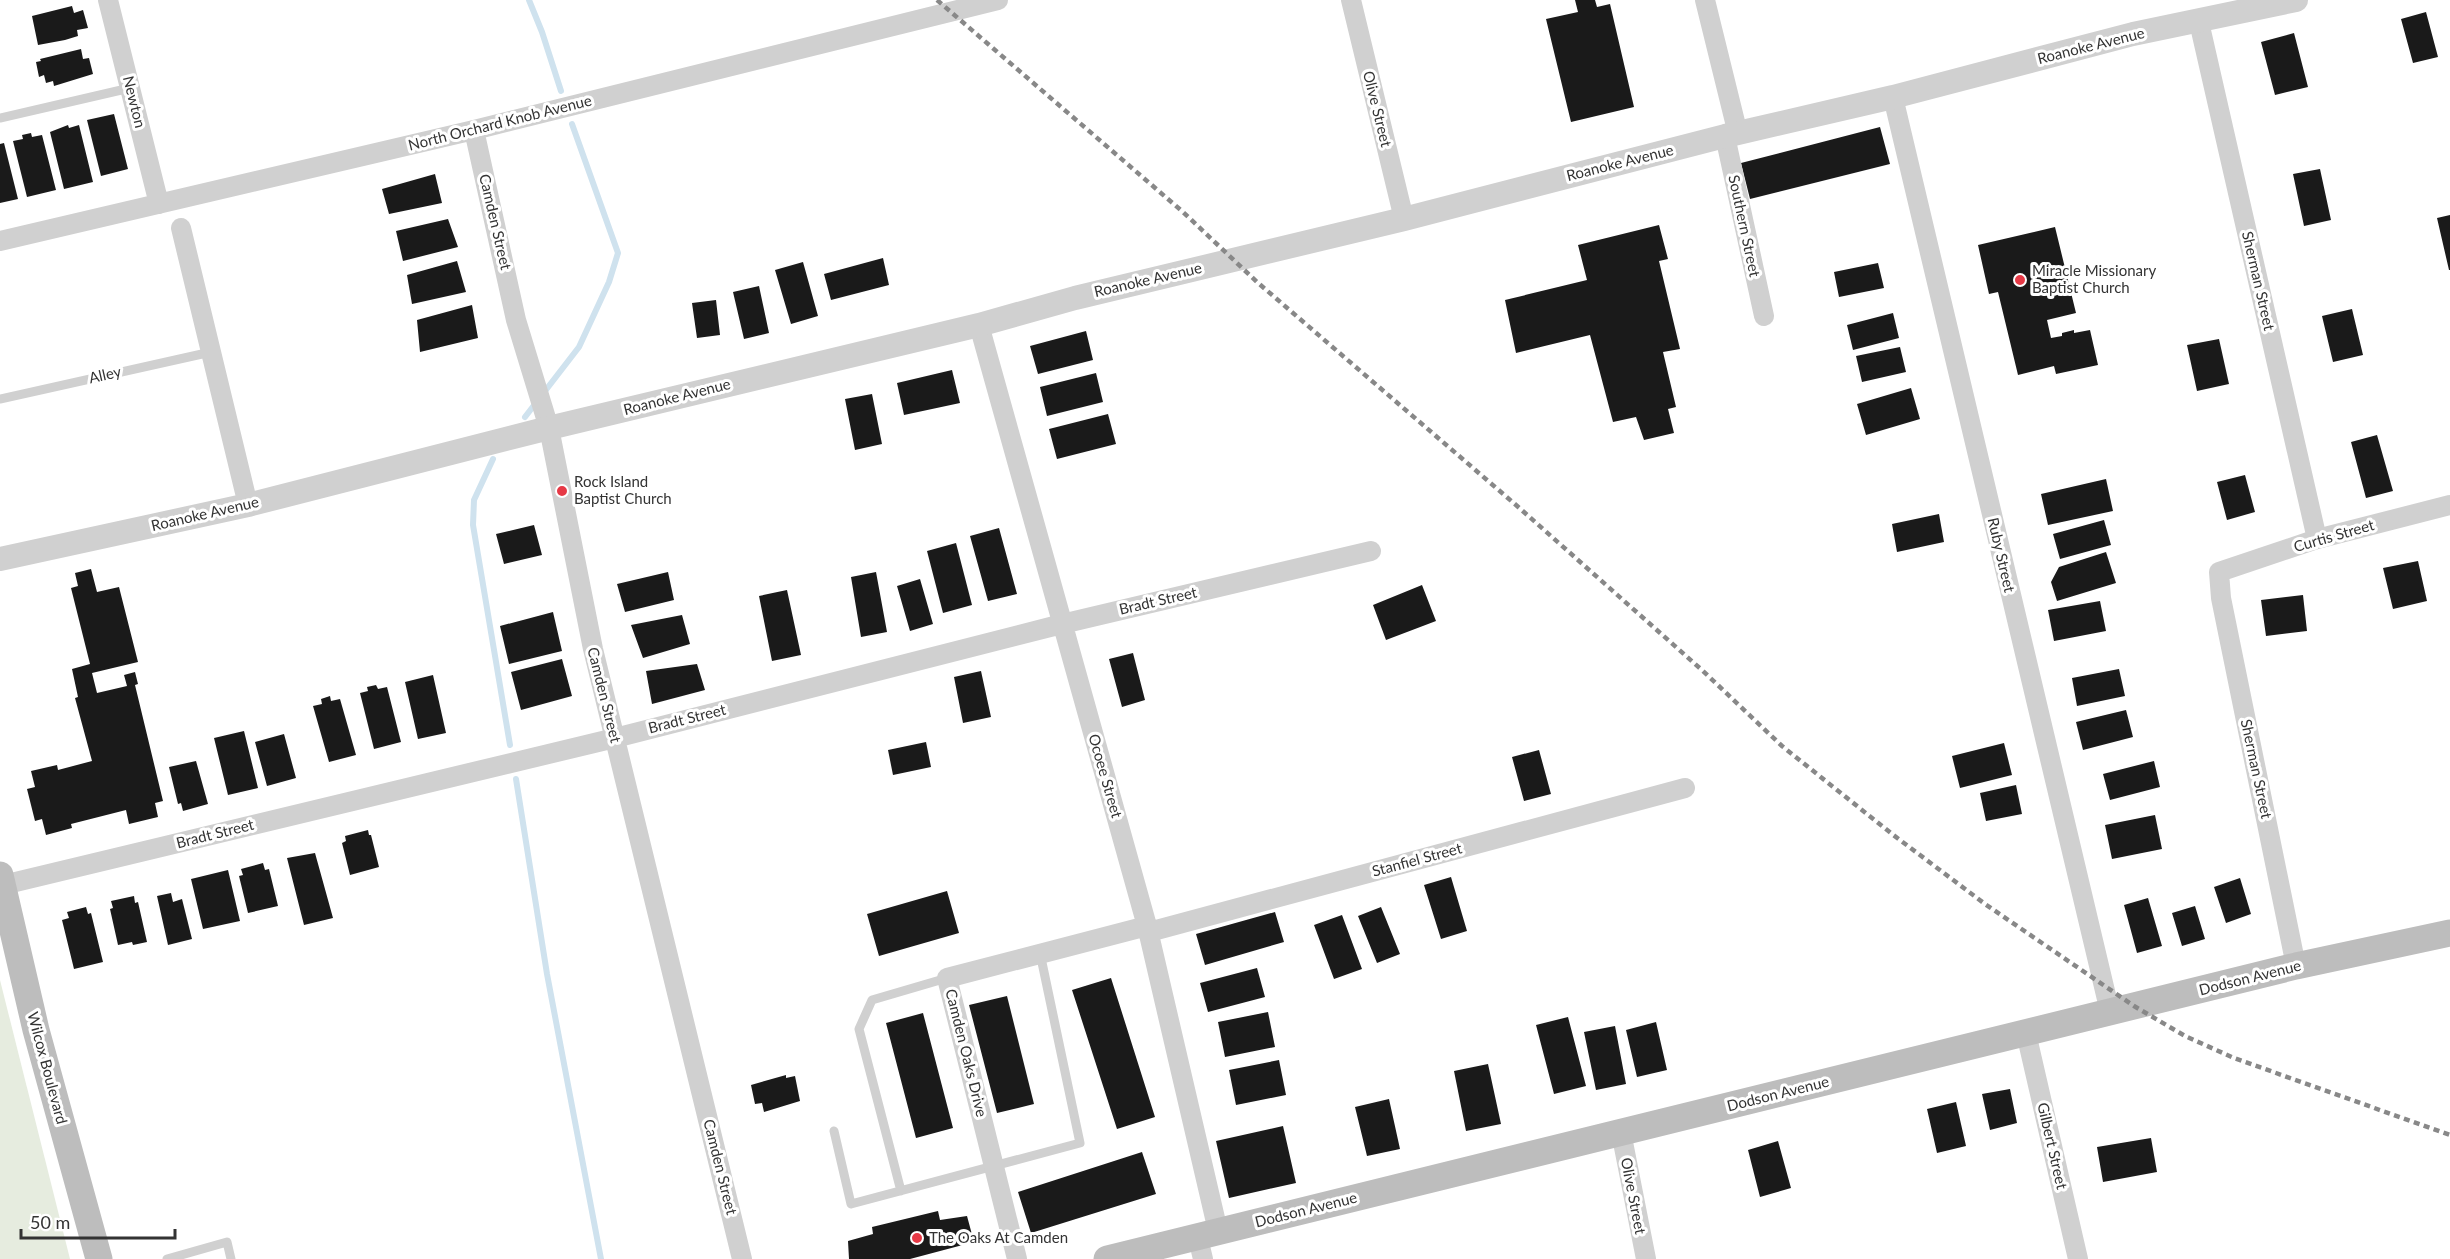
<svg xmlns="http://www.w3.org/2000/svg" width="2450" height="1259" viewBox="0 0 2450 1259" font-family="Lato,sans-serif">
  <rect width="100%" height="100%" fill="#fff"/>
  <!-- green -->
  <path fill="#e6ecdf" d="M0,980L70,1259H0Z"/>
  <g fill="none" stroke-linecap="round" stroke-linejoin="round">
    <!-- stream -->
    <path stroke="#cfe2ee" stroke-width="6" d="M529,0L542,32L561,91
      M525,417L579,347L609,282L618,253L572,124
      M493,459L474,500L473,525L510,745
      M516,779L547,974L601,1259"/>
  </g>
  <!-- building -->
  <path fill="#1a1a1a" d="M1575,0H1595L1597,7L1610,4L1634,107L1571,122L1546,19L1578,12Z
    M72,6L74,13L83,10L88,28L77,30L78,36L65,40L38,45L32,16Z
    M2426,12L2438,57L2413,63L2401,19Z
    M2294,33L2308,87L2275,95L2261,42Z
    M81,49L83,59L89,58L93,74L54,86L53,81L46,83L44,75L39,77L36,62L41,61L40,59Z
    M114,114L128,169L101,176L87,120Z
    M68,125L69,128L79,125L93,182L64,189L50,132Z
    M1880,127L1890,164L1750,199L1741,163Z
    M31,133L32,137L42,135L56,190L27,197L13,141L23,139L22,135Z
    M4,143L18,199L0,203V144Z
    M2320,169L2331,220L2304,226L2293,174Z
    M435,174L442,203L389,214L382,189Z
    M2450,215V270H2449L2437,218Z
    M448,219L458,247L403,261L396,231Z
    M1659,225L1668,259L1659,261L1680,349L1663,352L1676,407L1668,409L1674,433L1644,440L1636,417L1613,422L1590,335L1516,353L1505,300L1587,280L1578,245Z
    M2055,227L2076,313L2047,320L2051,338L2062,336V333L2074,330V333L2090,330L2098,365L2056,374L2054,366L2018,375L1998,292L1989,294L1978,245Z
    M883,258L889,285L831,300L824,274Z
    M457,261L466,292L412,304L407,275Z
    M803,262L818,316L791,324L775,270Z
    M1878,263L1884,288L1839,297L1834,272Z
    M759,286L769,333L744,339L733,292Z
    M716,300L720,335L697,338L692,303Z
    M472,305L478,338L420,352L417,320Z
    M2352,309L2363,355L2333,362L2322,316Z
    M1893,313L1899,338L1853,350L1847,325Z
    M1086,331L1093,360L1038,374L1030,346Z
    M2219,339L2229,384L2197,391L2187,345Z
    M1900,347L1906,372L1862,382L1856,356Z
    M952,370L960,403L904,415L897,383Z
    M1096,373L1103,402L1047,416L1040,387Z
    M1911,388L1920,419L1866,435L1857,404Z
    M872,394L882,444L855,450L845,399Z
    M1108,414L1116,444L1057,459L1049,429Z
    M2377,435L2393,491L2366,498L2351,442Z
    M2245,475L2255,512L2227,520L2217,482Z
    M2106,479L2113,511L2048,525L2041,494Z
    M1939,514L1944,542L1897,552L1892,524Z
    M2104,520L2111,545L2060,559L2053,534Z
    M534,525L542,555L504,564L496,534Z
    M999,528L1017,594L988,601L970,536Z
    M956,543L972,605L943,613L927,551Z
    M2106,552L2116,583L2057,601L2051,582L2059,567Z
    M2418,561L2427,601L2393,609L2383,568Z
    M91,569L97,592L119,587L138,662L92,673L97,693L127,686L124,675L135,672L138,684L135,685L163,801L155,803L158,817L129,824L126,810L71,824L72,828L46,835L42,819L35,821L27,789L35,787L31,771L57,765L58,770L92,761L75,698L78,697L72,669L90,664L71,588L78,586L75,573Z
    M668,572L674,600L625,612L617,584Z
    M876,572L887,632L861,637L851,577Z
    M920,579L933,624L910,631L897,586Z
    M1422,585L1436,621L1386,640L1373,605Z
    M787,590L801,655L772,661L759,596Z
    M2303,595L2307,631L2266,636L2261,600Z
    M2100,601L2106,631L2054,641L2048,610Z
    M553,612L562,651L509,664L500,626Z
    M682,615L690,644L643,658L631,625Z
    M1133,653L1145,700L1122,707L1109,659Z
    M562,659L572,696L521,710L511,672Z
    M697,664L705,690L652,704L646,671Z
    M2119,669L2125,696L2077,706L2072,678Z
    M981,671L991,717L963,723L954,677Z
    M433,675L446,733L418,739L405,682Z
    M376,685L378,689L387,687L401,742L374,749L360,693L368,691L367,687Z
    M330,696L331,701L340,699L356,755L329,762L313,706L322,704L321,699Z
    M2126,710L2133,737L2083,750L2076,722Z
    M244,731L258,788L228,795L214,738Z
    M284,734L296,778L267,786L255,742Z
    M926,742L931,767L893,775L888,750Z
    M2004,743L2012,775L1960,788L1952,756Z
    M1539,750L1551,794L1524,801L1512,757Z
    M196,761L208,804L183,811L181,803L178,804L169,767Z
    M2154,761L2160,787L2110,800L2103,774Z
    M2016,785L2022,814L1986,821L1980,793Z
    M2155,815L2162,849L2112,859L2105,825Z
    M368,830L369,835H371L379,867L350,875L342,843L346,841L345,836Z
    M315,853L333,918L304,925L287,858Z
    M263,863L265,870L269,869L278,906L248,913L239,876L243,875L241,869Z
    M228,870L240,921L203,929L191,879Z
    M1451,877L1467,931L1441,939L1424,885Z
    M2240,878L2251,914L2226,923L2214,887Z
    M947,891L959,933L879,956L867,914Z
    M171,893L173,902L182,899L192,939L168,945L157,896Z
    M134,896L135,903L138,902L147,942L133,945L132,942L118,945L110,909L113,908L111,901Z
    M2148,898L2162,946L2137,953L2124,905Z
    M2195,906L2205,939L2182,946L2172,913Z
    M86,907L88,914L91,913L103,962L74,969L62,920L69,918L67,912Z
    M1381,907L1400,954L1377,963L1358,916Z
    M1275,912L1284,942L1205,965L1196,934Z
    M1342,915L1362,969L1334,979L1314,925Z
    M1257,968L1265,997L1208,1012L1200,983Z
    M1111,978L1155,1117L1117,1129L1072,990Z
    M1007,996L1034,1104L997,1113L969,1005Z
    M1268,1012L1275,1047L1225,1057L1218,1022Z
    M923,1013L953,1128L916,1138L886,1023Z
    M1568,1017L1586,1086L1554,1094L1536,1025Z
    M1656,1022L1667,1070L1637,1077L1626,1030Z
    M1615,1026L1626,1084L1596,1090L1584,1032Z
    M1279,1060L1286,1095L1236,1105L1229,1070Z
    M1488,1064L1501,1124L1466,1131L1454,1071Z
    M786,1075V1078L795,1076L800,1101L764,1112L762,1103L755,1104L751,1085Z
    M2010,1089L2017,1123L1990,1130L1982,1094Z
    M1389,1099L1400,1149L1367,1156L1355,1107Z
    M1956,1102L1966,1146L1937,1153L1927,1109Z
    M1283,1126L1296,1183L1229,1198L1216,1141Z
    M2151,1138L2157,1172L2103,1182L2097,1147Z
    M1778,1141L1791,1188L1760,1197L1748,1150Z
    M1142,1152L1156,1194L1031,1233L1018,1192Z
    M938,1211L940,1220L967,1216L974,1242L910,1259H849L848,1241L873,1234L872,1227Z"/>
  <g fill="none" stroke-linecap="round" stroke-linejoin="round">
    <!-- service -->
    <path stroke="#d0d0d0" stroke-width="9" d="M0,118L130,88
      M0,399L211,352
      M834,1131L851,1204L1080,1143L1040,953
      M901,1191L859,1029L872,1000L947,978
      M167,1259L227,1242L231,1259"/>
    <!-- minor -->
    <path stroke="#d0d0d0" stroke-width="20" d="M108,0L159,204
      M1351,0L1404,219
      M1705,0L1738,134
      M2199,22L2317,539
      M1893,97L2110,1012
      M474,130L516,320L549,428L593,649L742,1259
      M1725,136L1764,316
      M181,228L248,505
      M0,241L474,130L998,0
      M979,325L1147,926L1218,1231
      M3,885L615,738L1062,624L1371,551
      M1149,932L1685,788
      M2296,966L2221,598L2219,572L2317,539L2450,505
      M2026,1033L2078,1259
      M1621,1132L1646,1259
      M1198,1238L1203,1259
      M1017,1259L947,978L1147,926"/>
    <!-- tertiary -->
    <path stroke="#d0d0d0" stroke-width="24" d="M0,559L248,505L549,428L979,325L1075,298L1404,219L1725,136L1893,97L2133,34L2296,0"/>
    <!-- secondary -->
    <path stroke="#bdbdbd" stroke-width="27" d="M0,875L36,1030L99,1259
      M1107,1259L2296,966L2450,933"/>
    <!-- rail -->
    <path stroke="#888" stroke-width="4.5" stroke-dasharray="6 4.5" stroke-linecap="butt" d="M937,0L1183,212L1257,282L1516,505L1703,671L1782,746L1892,834L1985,904L2134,1006L2185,1036L2234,1058L2450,1135"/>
  </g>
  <!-- markers -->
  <g fill="#e63946" stroke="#fff" stroke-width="2">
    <circle cx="2020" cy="280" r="6"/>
    <circle cx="562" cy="491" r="6"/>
    <circle cx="917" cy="1238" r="6"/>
  </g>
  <g text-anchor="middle" stroke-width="6" stroke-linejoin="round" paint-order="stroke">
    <!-- street labels -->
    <g font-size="15" fill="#333" stroke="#fff">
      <text transform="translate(2091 46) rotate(-14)" y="5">Roanoke Avenue</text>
      <text transform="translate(134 102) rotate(76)" y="5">Newton</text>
      <text transform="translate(1377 109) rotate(76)" y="5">Olive Street</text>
      <text transform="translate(500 123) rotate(-14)" y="5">North Orchard Knob Avenue</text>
      <text transform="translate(1620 163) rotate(-14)" y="5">Roanoke Avenue</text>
      <text transform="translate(495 222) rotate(77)" y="5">Camden Street</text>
      <text transform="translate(1744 226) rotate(78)" y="5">Southern Street</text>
      <text transform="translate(1148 280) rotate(-13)" y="5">Roanoke Avenue</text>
      <text transform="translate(2258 281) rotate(77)" y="5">Sherman Street</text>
      <text transform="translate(105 375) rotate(-13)" y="5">Alley</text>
      <text transform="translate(677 397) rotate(-14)" y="5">Roanoke Avenue</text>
      <text transform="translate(205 514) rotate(-13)" y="5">Roanoke Avenue</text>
      <text transform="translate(2334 536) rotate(-16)" y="5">Curtis Street</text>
      <text transform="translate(2001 555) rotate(77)" y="5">Ruby Street</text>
      <text transform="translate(1158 601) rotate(-13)" y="5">Bradt Street</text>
      <text transform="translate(604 695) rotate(76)" y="5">Camden Street</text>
      <text transform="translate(687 719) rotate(-14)" y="5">Bradt Street</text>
      <text transform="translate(2256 769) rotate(78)" y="5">Sherman Street</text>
      <text transform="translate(1105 776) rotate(74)" y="5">Ocoee Street</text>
      <text transform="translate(215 834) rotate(-14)" y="5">Bradt Street</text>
      <text transform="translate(1417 860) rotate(-15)" y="5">Stanfiel Street</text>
      <text transform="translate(2250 978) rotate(-14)" y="5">Dodson Avenue</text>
      <text transform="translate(966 1053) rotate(76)" y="5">Camden Oaks Drive</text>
      <text transform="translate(47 1068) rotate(75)" y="5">Wilcox Boulevard</text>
      <text transform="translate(1778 1094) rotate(-14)" y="5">Dodson Avenue</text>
      <text transform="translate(2052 1146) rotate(77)" y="5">Gilbert Street</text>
      <text transform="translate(720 1167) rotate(76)" y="5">Camden Street</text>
      <text transform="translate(1633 1196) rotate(79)" y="5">Olive Street</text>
      <text transform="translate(1306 1210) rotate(-14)" y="5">Dodson Avenue</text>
    </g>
    <!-- poi labels -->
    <g font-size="15" fill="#333" stroke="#fff" text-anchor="start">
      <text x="2032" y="276">Miracle Missionary<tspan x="2032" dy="17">Baptist Church</tspan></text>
      <text x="574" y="487">Rock Island<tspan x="574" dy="17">Baptist Church</tspan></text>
      <text x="929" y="1243">The Oaks At Camden</text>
    </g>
  </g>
  <!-- scale -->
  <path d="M21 1229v9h154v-9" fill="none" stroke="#333333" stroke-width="3"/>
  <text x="30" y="1229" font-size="18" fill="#333333" stroke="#ffffff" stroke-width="4.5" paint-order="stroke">50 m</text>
</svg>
